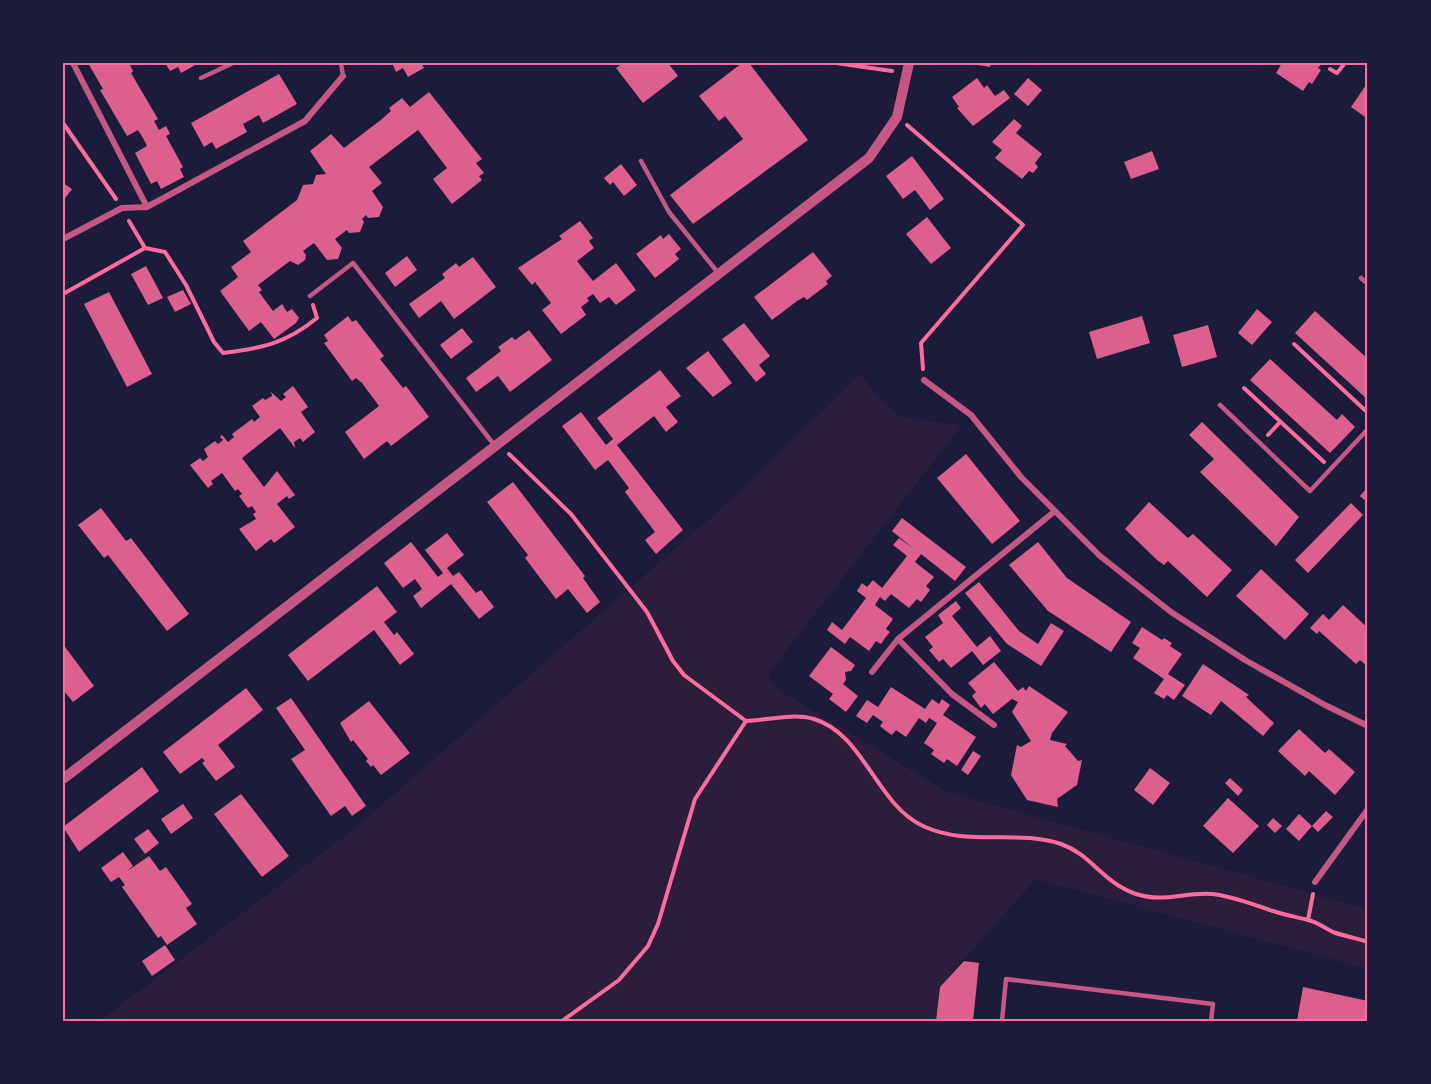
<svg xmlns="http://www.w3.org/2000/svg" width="1431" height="1084" viewBox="0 0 1431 1084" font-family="'Noto Serif',serif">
  <rect width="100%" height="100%" fill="#1b1b3a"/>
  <!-- green -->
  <path fill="#2a1e3b" d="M861,373L878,397L900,417L962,425L768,674L776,688L947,792L1368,909V969L1036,879L939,987L936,1021H99L354,829L741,491Z"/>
  <!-- building -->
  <path fill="#dd5f8e" d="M88,63H129L133,71L131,73L158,119L154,121L159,130L166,126L170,134L166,136L183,167L180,169L184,177L161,189L157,181L151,184L135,153L147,146L143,138L138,130L127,136L100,90L103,89Z
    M165,63H199L181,73L178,67L170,71Z
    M392,63H421L424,68L408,77L403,68L396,72Z
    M623,63H668L678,76L643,103L616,68Z
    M742,63H749L808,140L693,224L670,195L743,139L725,116L719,121L699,96Z
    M966,63H991L990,67Z
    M1282,63H1322L1318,68L1321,70L1312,84L1309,82L1303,91L1276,73Z
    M279,74L297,104L263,123L259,115L243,124L247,132L216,149L212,142L204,147L191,123Z
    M977,78L984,88L987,85L995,96L1004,90L1010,98L973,126L957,108L959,107L952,97Z
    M1028,78L1042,90L1028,106L1014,94Z
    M1368,82V119L1351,107Z
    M429,92L482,159L476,163L484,173L479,176L482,180L452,204L433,179L447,168L418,130L369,167L382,183L372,191L383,207L379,217L368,218L366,215L362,219L364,222L360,232L349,233L347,230L335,239L342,248L338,259L327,260L314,243L303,251L306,255L305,260L298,265L290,261L258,285L262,290L259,292L273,311L282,304L287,312L292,309L299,318L296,323L274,339L261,322L249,331L220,291L238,277L231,267L251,252L243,241L297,200L303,185L313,184L316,175L326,174L310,151L331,134L344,148L382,119L391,111L389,108L402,98L410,107Z
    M1014,119L1022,126L1016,133L1042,154L1035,163L1038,167L1033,173L1029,171L1022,179L995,158L1002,150L992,142Z
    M1152,151L1159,169L1131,179L1124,162Z
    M912,156L944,199L930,210L915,190L903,199L886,176Z
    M621,164L637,185L624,196L613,182L610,185L604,178Z
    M63,183L72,189L63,201Z
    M927,217L951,248L931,264L906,234Z
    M580,221L593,238L589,241L594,248L577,261L593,281L616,263L636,290L616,305L609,297L600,303L593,294L587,298L589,301L581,307L586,315L561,334L542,310L551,303L535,282L532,285L518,268L562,239L559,236Z
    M669,234L681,249L675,254L679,259L655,278L636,254L661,235L663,239Z
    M813,252L832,276L826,281L828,284L807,300L804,297L797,301L772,320L754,297Z
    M407,256L417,270L395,287L385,273Z
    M473,257L496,287L454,319L441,301L419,318L409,304L445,278L442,274L456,263L459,267Z
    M146,266L163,298L148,305L131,274Z
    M183,290L191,304L175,312L167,297Z
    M109,292L152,374L127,387L84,304Z
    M1257,309L1272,322L1252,345L1238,333Z
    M1315,311L1368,359V400L1295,333Z
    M348,316L352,322L356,320L384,356L380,359L403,388L406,386L429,417L391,446L387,441L364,459L345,432L379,406L362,383L356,378L352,381L324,343L328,341L324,335Z
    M1142,316L1150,343L1097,359L1089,332Z
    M744,323L770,356L759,365L766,374L756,382L722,339Z
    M1208,325L1217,357L1182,367L1173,335Z
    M462,328L473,342L451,359L440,345Z
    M529,330L552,360L510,392L498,376L476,392L466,378L501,351L498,347L512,337L515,340Z
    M708,351L732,383L713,397L686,368Z
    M1270,359L1337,420L1342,414L1355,427L1330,453L1250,380Z
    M660,370L681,396L666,407L678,422L666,432L654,416L617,445L683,530L656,554L645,540L655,532L625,492L629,488L608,460L595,470L562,426L581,412L606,445L613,439L597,418Z
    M293,386L308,407L301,412L315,432L303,442L300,438L294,442L295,448L280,428L242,458L264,487L277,471L295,495L289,499L287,496L277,504L295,527L274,543L271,539L256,551L239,529L256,519L253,514L256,512L252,506L248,508L239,496L242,494L238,489L235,491L222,473L211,481L213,484L208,488L190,465L200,458L203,461L208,457L204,449L215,441L218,444L223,440L220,437L222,435L228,442L234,437L232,434L252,419L254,422L260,417L252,406L263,398L265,400L272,396L271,392L281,401L286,397L283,394Z
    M1202,422L1299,517L1276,546L1200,472L1214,459L1189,435Z
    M966,454L1020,521L992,544L937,478Z
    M513,482L585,576L583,578L600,602L587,613L568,589L556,599L525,558L528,555L487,502Z
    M1368,487V503L1360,496Z
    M1149,502L1188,538L1193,534L1232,570L1207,597L1168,561L1164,565L1157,560L1125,529Z
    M1351,503L1363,515L1308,573L1295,560Z
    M101,508L126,541L131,538L189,614L167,631L108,555L104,558L78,525Z
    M902,518L966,567L955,581L921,554L915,562L934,577L926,586L930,590L921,602L917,599L909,608L891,594L885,601L880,597L875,605L893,619L886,629L890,632L885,638L881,644L876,641L869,651L850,637L845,644L827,630L832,622L842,630L866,598L857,591L862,583L867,587L873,580L882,588L907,556L893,545L899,538L914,549L892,531Z
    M447,533L464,555L447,568L453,576L459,572L476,593L481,590L494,607L479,619L451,584L421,608L413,596L422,589L415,579L403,588L384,563L411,542L438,577L443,573L425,550Z
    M1038,542L1067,578L1131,622L1111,652L1048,611L1009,565Z
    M1261,569L1309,614L1285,640L1236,596Z
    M979,582L1019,631L1038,644L1051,623L1064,631L1041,666L1007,644L965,593Z
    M377,586L397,612L384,622L394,635L397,632L414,654L400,665L374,630L308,681L288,655Z
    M956,601L961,608L952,616L977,647L990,636L1001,651L983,665L972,651L951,668L943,659L939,662L929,650L933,647L925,637L943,623L938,615Z
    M1343,605L1368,628V667L1360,660L1356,664L1319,631L1317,634L1310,628L1323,614L1329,620Z
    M1142,627L1162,640L1164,638L1172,643L1170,646L1182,654L1168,674L1185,685L1174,700L1167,695L1164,699L1154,693L1164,679L1133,658L1140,648L1132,643Z
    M63,644L94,686L73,702L63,690Z
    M831,647L855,665L851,671L845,672L846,680L843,684L858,696L846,712L829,699L833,694L809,676Z
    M994,662L1018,691L1023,687L1026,691L1029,686L1068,712L1052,733L1050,740L1067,744L1065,746L1078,761L1082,760L1077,785L1057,799L1058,807L1027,800L1011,775L1017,745L1021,747L1031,741L1012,712L1018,702L1012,699L993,714L985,704L981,708L972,696L976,692L968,683Z
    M1203,664L1249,695L1246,697L1274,723L1263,736L1221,701L1211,715L1182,696Z
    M891,687L925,709L932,699L939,704L942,699L950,705L943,715L976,737L957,766L947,759L944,763L938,759L931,754L934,750L924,743L937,723L929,718L926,723L919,718L906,737L896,730L892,735L886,731L880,726L883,722L873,715L867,723L856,716L867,700L878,707Z
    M246,688L263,710L218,745L235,767L216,781L202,763L205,761L202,758L180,774L163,752Z
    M291,698L366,806L352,816L345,806L331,816L291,759L305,750L276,708Z
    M369,701L410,753L381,775L373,765L371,767L366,761L368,759L353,740L351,742L340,723Z
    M1299,729L1325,753L1329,749L1355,772L1335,795L1309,771L1305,776L1278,751Z
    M973,751L981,756L968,775L961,770Z
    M142,767L159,791L79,852L63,827Z
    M1150,768L1170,783L1153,805L1134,790Z
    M1230,778L1243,790L1238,796L1225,783Z
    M241,794L289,856L262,877L214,814Z
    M1228,798L1259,826L1233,853L1203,826Z
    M183,804L193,818L171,834L161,819Z
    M1326,811L1333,817L1318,832L1312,826Z
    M1299,814L1312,826L1299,841L1286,829Z
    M1273,818L1282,826L1275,833L1267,825Z
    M148,829L159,843L145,854L134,839Z
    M123,852L133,866L126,872L149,856L160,871L166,867L192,904L186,908L197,924L167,945L161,936L158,938L122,887L125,885L119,877L111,882L101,868Z
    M165,945L175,960L152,976L142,961Z
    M964,961L979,963L973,1021H936L940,987Z
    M1303,987L1368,1001V1021H1297Z"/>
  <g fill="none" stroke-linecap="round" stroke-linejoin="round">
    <!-- path -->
    <path stroke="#ff6b9d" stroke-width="4" d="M836,63L892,71
      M1330,69L1337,73L1345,63
      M63,123L116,199
      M907,125L1023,225L921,343L923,369
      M145,248L165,252L186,285L214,342L223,353C262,348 285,344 317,318L313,305
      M63,294L145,248L129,221
      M1294,344L1368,413
      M1244,388L1324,462
      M1268,435L1280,422
      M509,454L571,514L647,612L673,661L684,675L746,721
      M746,721C767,720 793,713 814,719C864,734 876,804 923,826C967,847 1017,829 1061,844C1092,855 1102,882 1136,894C1163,903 1185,892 1212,894C1233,896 1254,905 1273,911C1285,915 1297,917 1308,920C1317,922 1325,928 1333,932C1344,936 1356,938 1368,942
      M1308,920L1313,894
      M562,1021L619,980L648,946L658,924L695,799L746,721"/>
    <!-- service -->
    <path stroke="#c65784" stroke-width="4.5" d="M341,63L343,76
      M201,78L233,63
      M641,161L669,212L719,274
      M1361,278L1368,284
      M310,296L353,263L495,446
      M1220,405L1310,491L1368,429
      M1002,1021L1006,979L1213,1004L1211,1021"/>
    <!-- minor -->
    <path stroke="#c65784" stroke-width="6" d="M73,63L147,207
      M63,239L122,208L147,207L305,121L343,76
      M924,380L971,415L1021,477L1100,556L1171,612L1245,660L1325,705L1368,726
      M898,639L952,694L994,725
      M872,672L898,639L1055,511
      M1315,882L1368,809"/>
    <!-- tertiary -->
    <path stroke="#c65784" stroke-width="10" d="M63,779L869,158L897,117L909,63"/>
  </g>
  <!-- border -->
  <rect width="1431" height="1084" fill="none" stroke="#1b1b3a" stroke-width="129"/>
  <rect x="64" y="64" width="1302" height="956" fill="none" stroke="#ff6b9d" stroke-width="2"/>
</svg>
